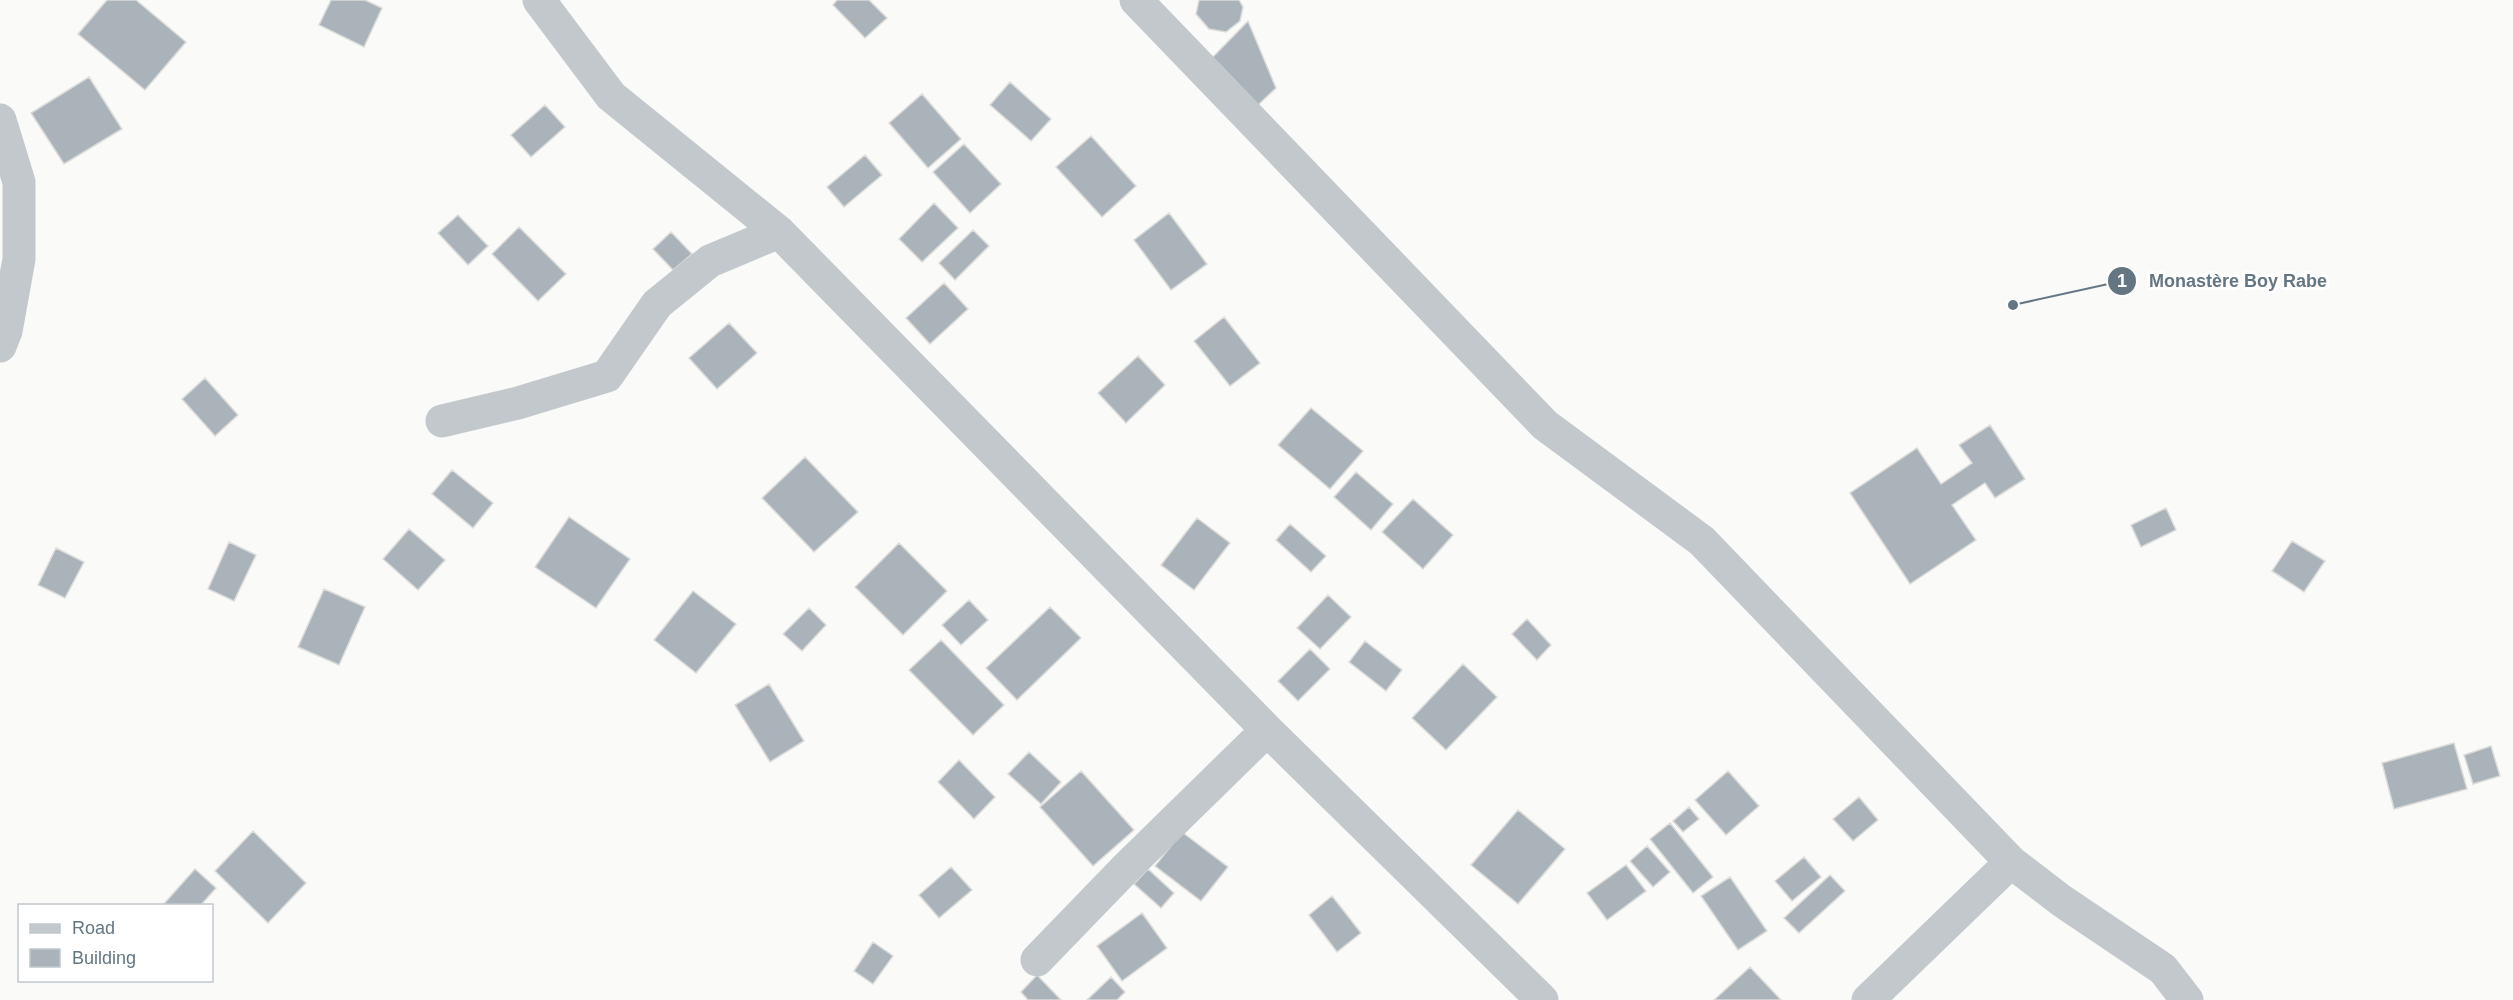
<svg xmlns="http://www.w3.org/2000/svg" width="2513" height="1000" viewBox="0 0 2513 1000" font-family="Helvetica,sans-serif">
  <rect width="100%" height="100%" fill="#fafaf8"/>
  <!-- building -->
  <path fill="#aab3b9" stroke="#dcdcda" stroke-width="1.5" d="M107,0H136L186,42L145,90L78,34Z
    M331,0H365L382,8L364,47L319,25Z
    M837,0H869L887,18L865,38L833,5Z
    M1199,0H1239L1243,7L1240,21L1226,32L1209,29L1196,14Z
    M1248,21L1276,88L1256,107L1209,61Z
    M89,77L122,129L64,164L31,113Z
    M1010,82L1051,119L1031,141L990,105Z
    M922,94L961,139L928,168L889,123Z
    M545,105L565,127L531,157L511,135Z
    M1091,136L1136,186L1102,217L1056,167Z
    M964,144L1001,184L970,213L933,172Z
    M865,155L882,175L844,207L827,187Z
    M934,203L958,228L922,262L899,239Z
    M1169,213L1207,264L1171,290L1134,240Z
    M458,215L488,246L468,265L438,233Z
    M519,227L566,274L538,301L492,254Z
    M973,230L989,246L955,280L939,263Z
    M671,232L692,254L673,270L653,249Z
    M944,283L968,309L930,344L906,318Z
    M1224,317L1260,363L1230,386L1194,341Z
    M729,323L757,353L717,389L689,358Z
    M1138,356L1165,385L1126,423L1098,393Z
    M205,378L238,415L215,436L182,399Z
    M1311,408L1363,451L1330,489L1278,445Z
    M1990,425L2025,479L1995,498L1985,483L1952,505L1976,540L1910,584L1850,493L1917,448L1941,484L1972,463L1959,445Z
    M805,457L858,512L814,552L762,498Z
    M452,470L493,503L473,528L432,494Z
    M1356,472L1393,504L1371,530L1334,497Z
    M1413,499L1453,535L1423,569L1382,532Z
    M2166,508L2176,530L2141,547L2131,525Z
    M569,517L630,559L596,608L535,567Z
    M1197,518L1230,543L1194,590L1161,565Z
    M1290,524L1326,556L1311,572L1276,540Z
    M409,529L445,560L418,590L383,559Z
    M2292,541L2325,561L2304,592L2272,571Z
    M229,542L256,555L234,601L208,589Z
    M899,543L947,591L903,635L855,587Z
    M56,548L84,562L65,598L38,585Z
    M324,589L365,607L339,665L298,647Z
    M693,591L736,624L696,673L654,640Z
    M1328,595L1351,617L1320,649L1297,628Z
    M969,600L988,620L961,645L942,625Z
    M1050,607L1081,638L1017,700L986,668Z
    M809,608L826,625L802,651L783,634Z
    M1527,619L1551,645L1537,660L1512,634Z
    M941,640L1004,705L973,735L909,670Z
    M1365,641L1402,670L1386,691L1349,662Z
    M1310,649L1330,669L1298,701L1278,681Z
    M1463,664L1497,697L1446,750L1412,718Z
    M769,684L804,741L770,762L735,705Z
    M2454,743L2467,789L2394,809L2382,763Z
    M2491,746L2500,776L2473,784L2464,755Z
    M1029,752L1061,782L1041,804L1008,774Z
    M959,760L995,797L974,819L938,782Z
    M1081,771L1134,830L1093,866L1040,807Z
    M1728,771L1759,806L1726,835L1695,800Z
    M1859,797L1878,820L1853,841L1833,819Z
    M1689,807L1699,819L1683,832L1673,821Z
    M1518,810L1565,849L1518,904L1471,865Z
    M1670,823L1713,877L1693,893L1650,839Z
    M253,831L306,883L268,923L215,871Z
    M1182,832L1228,867L1201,901L1155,866Z
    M1647,846L1670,872L1653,887L1630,861Z
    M1804,857L1821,877L1792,901L1775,881Z
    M1626,865L1646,891L1607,920L1587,893Z
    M951,867L972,890L939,918L919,895Z
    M195,869L216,888L200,906H162Z
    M1148,869L1174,893L1161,908L1134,884Z
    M1830,875L1845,891L1799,933L1784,918Z
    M1730,877L1767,931L1738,950L1701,896Z
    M1332,896L1361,933L1337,952L1309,915Z
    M1142,913L1167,948L1122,981L1097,946Z
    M873,942L893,956L873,984L854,971Z
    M1750,967L1781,1000H1714Z
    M1037,975L1061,1000H1028L1021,992Z
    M1111,977L1125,992L1117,1000H1087Z"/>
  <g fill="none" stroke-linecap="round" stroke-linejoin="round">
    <!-- minor -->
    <path stroke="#c3c8cc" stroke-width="33" d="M539,0L611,96L779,232L1267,730L1542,1000
      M1136,0L1545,425L1702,541L2011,862L2062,901L2163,969L2187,1000
      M0,120L19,182V259L6,331L0,346
      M442,421L518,403L607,376L657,304L710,261L779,232
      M1037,960L1126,868L1267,730
      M1868,1000L2011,862"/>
  </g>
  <!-- callouts -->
  <path fill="none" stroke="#657683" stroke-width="2" d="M2013 305L2122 281"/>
  <g fill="#657683" stroke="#fff" stroke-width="2">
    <circle cx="2013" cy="305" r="6"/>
    <circle cx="2122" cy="281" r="15"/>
  </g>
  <g font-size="18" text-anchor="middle" font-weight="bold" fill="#fff">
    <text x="2122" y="287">1</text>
  </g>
  <g font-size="18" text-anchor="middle" font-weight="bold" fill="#657683" stroke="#fff" stroke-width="6" stroke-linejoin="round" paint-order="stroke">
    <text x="2238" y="287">Monastère Boy Rabe</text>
  </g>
  <!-- legend -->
  <rect x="18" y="904" width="195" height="78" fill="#ffffff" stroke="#c1c8cd" stroke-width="1.5"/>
  <rect x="30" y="924" width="30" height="9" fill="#c3c8cc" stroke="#c1c8cd" stroke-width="1.5"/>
  <text x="72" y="934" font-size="18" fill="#657683">Road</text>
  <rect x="30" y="949" width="30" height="18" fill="#aab3b9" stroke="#c1c8cd" stroke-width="1.5"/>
  <text x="72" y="964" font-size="18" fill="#657683">Building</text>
</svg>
